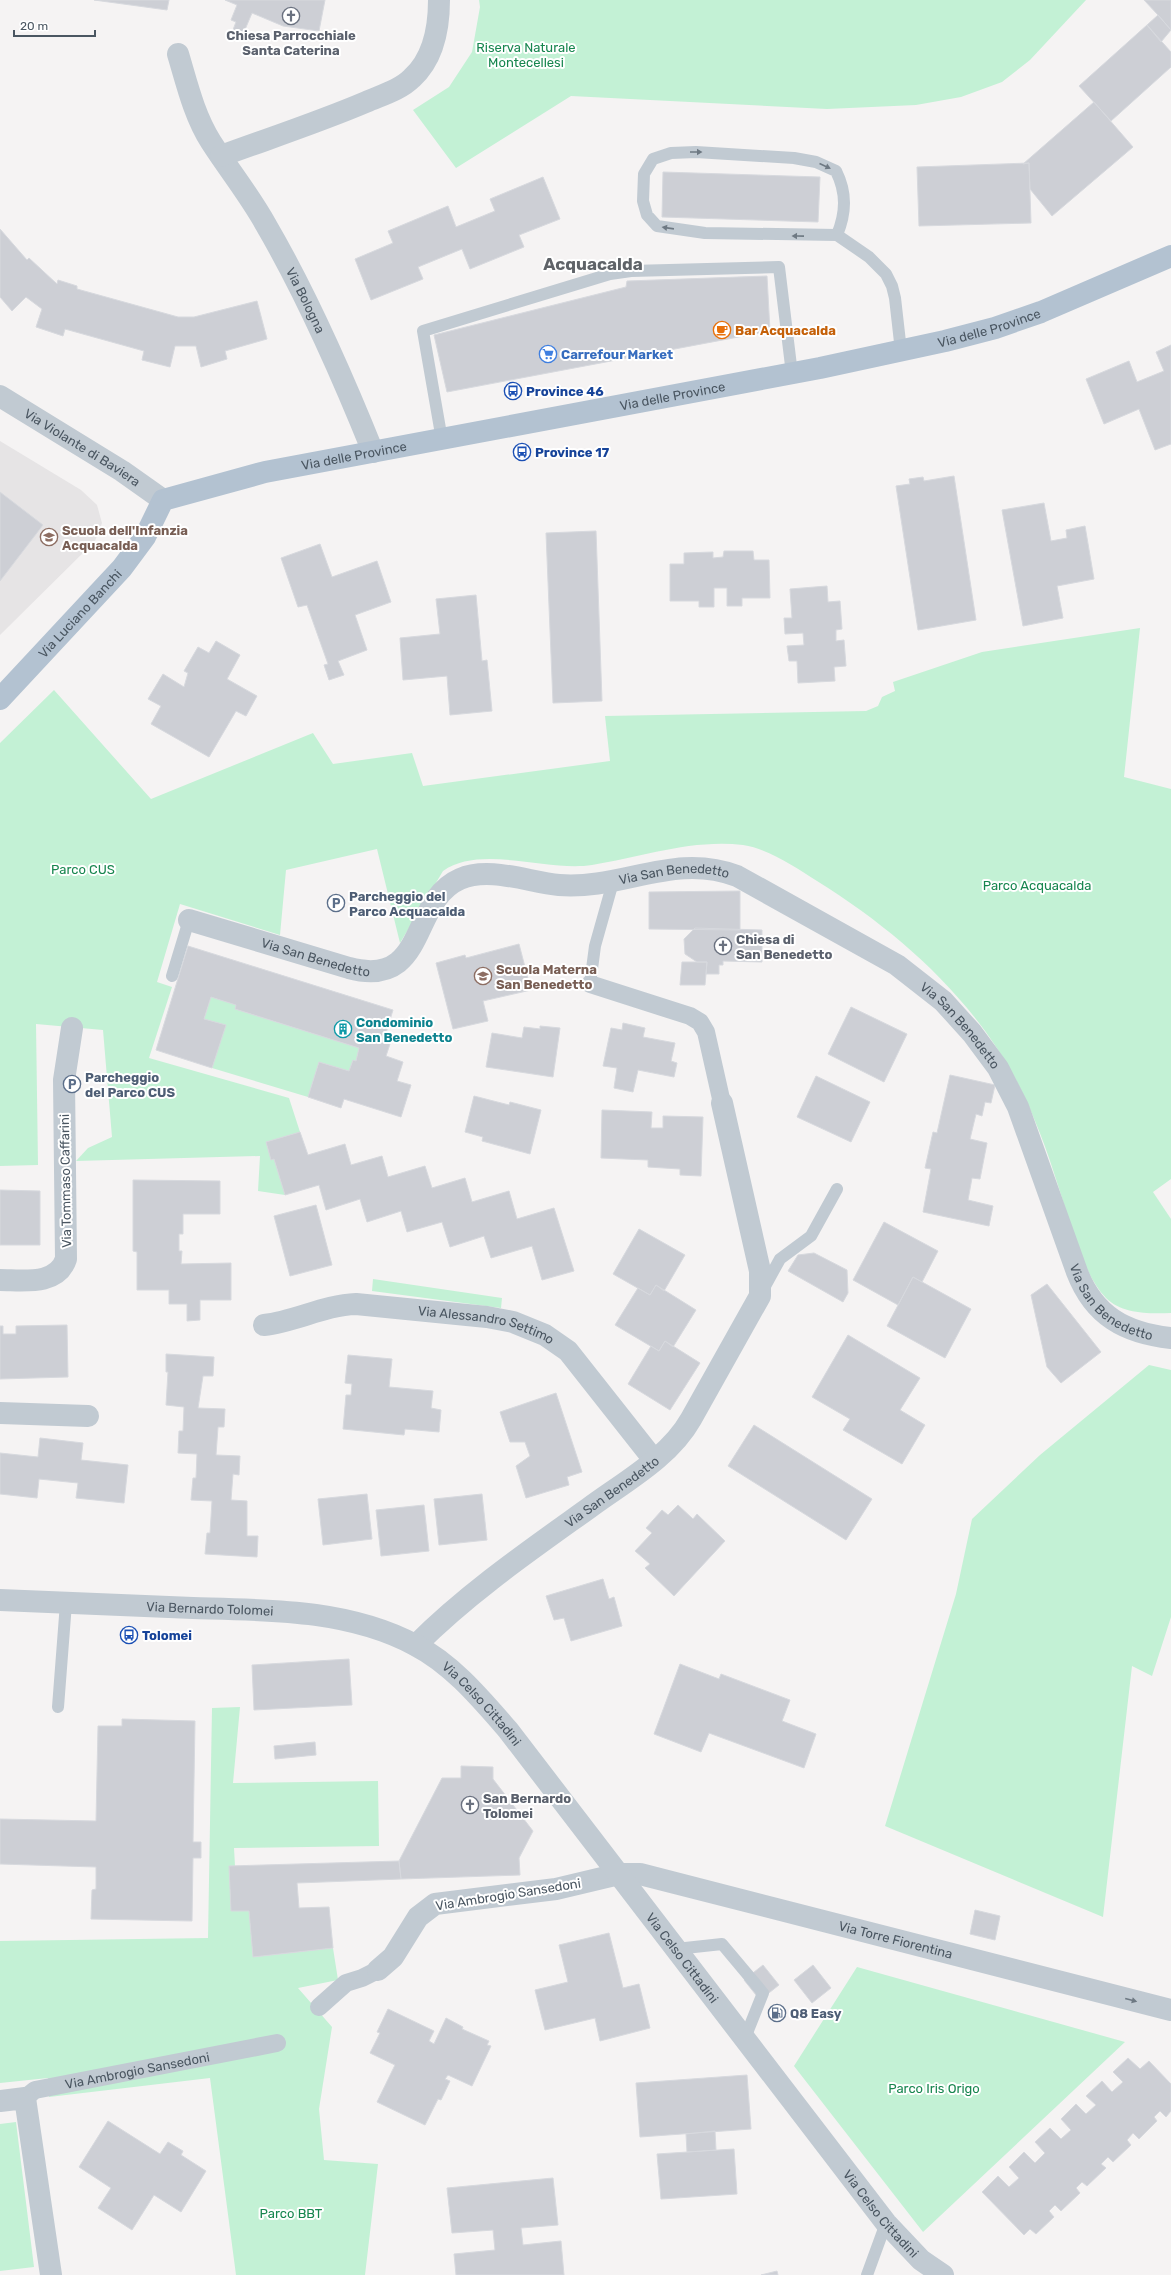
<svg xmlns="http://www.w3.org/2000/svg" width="1171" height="2275" viewBox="0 0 1171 2275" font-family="Rubik,sans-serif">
  <rect width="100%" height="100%" fill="#f5f3f3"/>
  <!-- education -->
  <path fill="#e6e4e5" d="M0,441L81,490L97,505L102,523L95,541L0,635Z"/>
  <!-- green -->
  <path fill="#c3f1d5" d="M479,0H1086L1030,60L1002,82L961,97L916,105L827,109L571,96L456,168L413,110L449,87L472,52L480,7Z
    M1140,628L1124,777L1171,789V1179L1153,1192L1171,1219V1313C1149,1314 1122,1314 1106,1298C1087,1278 1079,1249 1070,1223C1059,1189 1049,1154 1035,1121C994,1017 910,939 817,881C795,867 769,849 743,845C691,839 642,857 592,865C546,872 481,844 443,871L400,943L377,849L286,870L280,935L180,904L157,982L172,987L149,1058L289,1098L300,1132L266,1142L271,1160L274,1159L285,1195L258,1191L260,1156L76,1161L88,1148L112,1137L103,1030L36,1024L38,1165L0,1166V743L54,690L151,799L313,733L333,764L412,753L423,786L610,761L605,716L866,711L878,706L882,697L895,691L893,682L982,652Z
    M211,997L236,1005L235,1009L359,1048L356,1061L353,1060L349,1071L319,1062L308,1097L212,1068L225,1025L204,1019Z
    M373,1279L502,1298L501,1308L372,1291Z
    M1149,1365L1171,1370V1617L1152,1676L1132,1666L1103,1917L885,1826L956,1594L972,1519L1040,1455Z
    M240,1707L233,1783L378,1781L379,1846L234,1848L235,1866H229L231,1911H249L253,1957L333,1948L338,1980L298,1988L332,2027L319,2109L324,2160L378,2164L365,2275H236L210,2078L49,2097L48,2078L0,2083V1941L208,1938L212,1708Z
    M857,1967L1125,2042L923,2232L794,2066Z
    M16,2122L34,2267L0,2271V2124Z"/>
  <!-- building -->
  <path fill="#cdcfd5" stroke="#d7d9de" d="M94,0H169L167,10Z
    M225,0H325L319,31L283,26L252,13L241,39L231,35L236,22L231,20L237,5Z
    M1144,0H1171V30L1158,15Z
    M1158,15L1171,30L1161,42L1147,25Z
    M1147,25L1171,52V67L1111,121L1079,86Z
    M1094,102L1133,147L1052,216L1030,189L1029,163L1023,164Z
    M1029,163L1031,223L919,226L917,167Z
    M663,172L820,177L818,222L662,217Z
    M543,177L560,219L519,235L524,247L470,269L462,249L418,267L423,279L371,300L355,259L393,243L388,231L448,206L456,227L495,211L490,199Z
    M0,229L27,260L29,258L57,284L58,280L77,286V289L178,317H194L257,301L267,339L225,351L227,359L201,367L196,346H175L170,367L142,360L144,351L65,329L63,336L36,327L42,309L26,297L12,311L0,297Z
    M767,276L770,331L447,392L434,335L626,287L627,281Z
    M1171,345V444L1155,450L1139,409L1104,424L1086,379L1129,361L1137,382L1164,371L1156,352Z
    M954,476L976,620L918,630L896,486L910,484L909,479L923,477L924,481Z
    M0,492L43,525L0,581Z
    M1044,503L1051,541L1067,538L1066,530L1085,526L1094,579L1057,586L1063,618L1023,626L1002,510Z
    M596,531L602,701L553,703L546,533Z
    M320,544L332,577L377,561L391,602L355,615L367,650L338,661L344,675L329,680L324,665L328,664L307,605L298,607L281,558Z
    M724,551H753L754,560H769L770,598H742V606H727V588H714V607H699V601H670V564H684V553L713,552V558L723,557Z
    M827,586L828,602L840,601L842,629L836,630V641L844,640L846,666L834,667L835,681L798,683L797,661H789L787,646L804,645L803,633L785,634L784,618H792L790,589Z
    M476,595L482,661L487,660L492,711L450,715L447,676L403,680L400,638L440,634L436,599Z
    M216,641L240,655L227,679L257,696L246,716L236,711L209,757L151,724L161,706L148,699L163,674L184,687L188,673L184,671L198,647L209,653Z
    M740,891V930L649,929V892Z
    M695,928L762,930V962L723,961V965H719V974H706L707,962H697L685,954L684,939Z
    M519,944L531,990L483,1001L488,1021L453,1029L436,963L465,955L466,958Z
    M188,946L393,1010L386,1033L393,1035L386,1056L403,1062L397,1081L411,1085L401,1117L344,1099L341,1108L308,1097L319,1062L349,1071L353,1060L356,1061L359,1048L235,1009L236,1005L211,997L204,1019L226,1025L212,1068L156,1050Z
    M682,962H707L705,985H680Z
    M851,1007L907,1034L884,1082L828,1054Z
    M623,1023L645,1028L643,1037L675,1043L671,1061L677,1063L674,1077L638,1070L633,1092L614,1088L617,1068L603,1066L611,1028L622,1030Z
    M540,1026L560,1028L553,1077L486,1067L492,1033L522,1038L524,1027L540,1029Z
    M950,1075L995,1085L991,1103L985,1102L982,1116L976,1114L970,1139L987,1143L980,1179L972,1178L968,1200L993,1206L989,1226L923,1212L931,1169L925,1168L933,1132L937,1133Z
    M816,1076L870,1102L851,1142L797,1117Z
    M474,1096L509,1105L510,1102L541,1110L530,1154L482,1141L483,1137L465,1132Z
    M602,1110L652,1112L651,1128H663V1116L703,1117L701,1176L680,1175V1169L648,1167V1160L601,1158Z
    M300,1132L308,1155L345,1144L351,1165L382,1156L388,1177L425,1166L432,1188L465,1178L472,1202L509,1191L517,1219L554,1208L574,1271L542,1280L532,1246L491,1258L484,1236L450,1247L442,1222L407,1232L401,1211L367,1222L360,1199L326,1210L319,1185L285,1195L274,1159L271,1160L266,1142Z
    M133,1180L220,1181V1214H183V1234H179V1251H182L181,1264L231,1263V1300H200V1320L187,1321V1304H169V1290H137V1252L133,1251Z
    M0,1190L40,1191V1245H0Z
    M316,1205L332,1265L290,1276L274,1216Z
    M884,1222L938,1251L922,1282L913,1277L898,1305L853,1280Z
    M639,1229L685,1255L664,1291L656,1285L650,1295L613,1274Z
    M814,1253L847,1270L848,1293L843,1302L788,1271L798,1255Z
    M913,1277L971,1309L945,1358L887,1326Z
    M1047,1284L1101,1352L1061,1383L1047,1367L1031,1295Z
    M656,1285L696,1310L673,1347L665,1341L659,1351L615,1325L638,1288L650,1295Z
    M67,1325L68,1377L0,1379V1326H3V1334H16V1326Z
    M848,1335L920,1378L900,1410L925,1425L902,1464L843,1430L850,1419L812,1397Z
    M665,1341L700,1363L670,1410L628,1384L651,1346L659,1351Z
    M166,1354L214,1357L213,1376H203L198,1408L225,1409L224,1427H218L216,1455L240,1456L239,1475L233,1474L231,1500L247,1501V1536H258L257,1557L205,1554L207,1533H210L212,1501L191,1500L193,1478H196L197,1454L178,1453L179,1431H183L184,1407L166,1405L168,1372H166Z
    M348,1355L392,1359L389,1387L433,1391L431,1408L441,1410L439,1432L405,1429L404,1435L343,1429L346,1395H351L352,1384L345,1383Z
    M556,1393L582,1472L567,1477L569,1485L526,1498L516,1466L530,1456L525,1442H510L500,1412Z
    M754,1425L872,1499L846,1540L728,1466Z
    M40,1438L83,1443L81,1460L128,1465L124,1503L76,1498L78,1483L39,1479L37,1498L0,1494V1453L38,1457Z
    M367,1494L372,1539L323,1545L318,1499Z
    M482,1494L487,1540L439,1545L434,1499Z
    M424,1505L429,1551L381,1556L376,1510Z
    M678,1505L693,1519L697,1514L725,1541L674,1596L645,1568L650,1564L635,1551L652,1533L646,1528L662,1510L668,1515Z
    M603,1579L609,1599L614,1597L622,1626L571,1641L564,1618L554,1620L546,1596Z
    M349,1659L352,1705L254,1710L252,1665Z
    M680,1664L719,1679L721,1674L790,1700L782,1721L816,1734L804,1768L709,1733L701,1752L654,1734Z
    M122,1719L195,1721L193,1842H201V1858H193L192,1921L91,1919L92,1890L96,1889V1867L0,1864V1819L96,1821L98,1726H122Z
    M315,1742L316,1755L275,1759L274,1746Z
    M461,1766L493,1767V1779L533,1831L519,1858L520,1875L401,1879L399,1861L442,1778H461Z
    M399,1861L401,1879L297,1883L299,1908L329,1907L333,1948L253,1957L249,1911H231L229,1866Z
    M975,1910L1000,1916L995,1940L970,1934Z
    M609,1933L623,1988L639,1984L650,2028L600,2041L595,2018L545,2030L535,1990L568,1982L559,1945Z
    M763,1965L779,1985L760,2000L744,1980Z
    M813,1965L831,1988L812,2003L794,1980Z
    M388,2009L434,2031L429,2041L434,2044L446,2018L463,2027L462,2029L489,2041L487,2045L491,2046L472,2086L448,2075L445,2079L450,2081L441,2100L438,2099L425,2125L377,2102L395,2065L370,2053L380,2033L377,2032Z
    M1128,2058L1140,2069L1149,2061L1171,2084V2111L1166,2117L1160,2111L1154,2117L1157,2121L1139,2139L1133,2133L1127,2140L1131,2145L1113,2162L1108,2157L1101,2164L1106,2168L1087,2186L1082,2182L1076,2188L1080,2193L1061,2211L1055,2205L1049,2211L1054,2217L1036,2234L1030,2229L1024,2235L982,2192L998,2176L1009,2187L1019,2178L1009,2167L1024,2152L1035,2163L1045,2153L1035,2142L1050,2128L1061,2139L1071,2130L1061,2119L1076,2104L1086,2114L1096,2105L1086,2096L1102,2081L1112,2092L1123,2082L1113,2072Z
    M747,2075L751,2129L640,2137L636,2083Z
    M108,2121L160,2154L168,2142L183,2151L181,2155L206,2171L181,2212L154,2195L132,2230L98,2208L111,2188L79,2167Z
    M715,2131L716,2150L687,2152L686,2134Z
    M734,2149L737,2194L661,2199L657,2154Z
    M553,2178L558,2225L521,2228L523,2245L561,2241L564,2275H456L454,2254L495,2250L493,2230L452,2233L447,2188Z
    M777,2271L778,2275H761Z"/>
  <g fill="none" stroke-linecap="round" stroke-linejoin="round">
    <!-- service -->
    <path stroke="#c1cad2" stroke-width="12" d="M837,235C846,213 847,193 836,171L816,162L794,158L696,152L671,153L653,159L644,174L643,201L647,215L657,226L705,233L837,235L869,257L886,274L892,286L895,298L901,351
      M442,440L423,331L610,274L631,271L779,267L792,374
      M172,976L189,920
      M590,984L595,946L613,882
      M764,1288L780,1259L811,1236L837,1189
      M58,1707L66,1603
      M676,1949L722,1944L763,1993L745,2038
      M867,2275L886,2223"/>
    <!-- pedestrian -->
    <g stroke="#c1cad2" stroke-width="18">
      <path d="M590,984L690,1016L700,1022L706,1032L722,1103"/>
      <path d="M319,2007L346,1983L362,1978L378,1970"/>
      <path id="s1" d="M25,2098L35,2090L277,2043"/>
    </g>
    <!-- minor -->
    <g stroke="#c1cad2" stroke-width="22">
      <path id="s2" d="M178,54C187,84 194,115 211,142C229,170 250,196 266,225C308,297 342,375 373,452"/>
      <path d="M221,156C270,138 319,122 366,102C382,95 400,90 412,78C434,58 439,28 439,0"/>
      <path id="s3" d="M0,396L122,471L163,500"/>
      <path id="s4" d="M189,920L349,968C428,989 409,901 460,879C489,866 528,882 559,885C623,890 674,852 737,876L897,965L943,1001L972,1033L998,1068L1018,1107L1077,1272C1094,1316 1125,1333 1171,1338"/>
      <path d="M0,1280C23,1280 57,1286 66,1259L64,1080L72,1028"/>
      <path id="s5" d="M264,1325C295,1322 324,1305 356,1304L487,1317L513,1322L545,1335L568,1351L654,1460"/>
      <path d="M0,1413L88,1416"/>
      <path id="s6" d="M416,1645C468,1593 529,1551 589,1508C624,1482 669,1458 691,1419L760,1296V1271L722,1103"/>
      <path id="s7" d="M378,1970L393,1957L418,1917L435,1904L556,1889L619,1874H640L1171,2010"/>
      <path d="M0,2101L25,2098L51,2275"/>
    </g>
    <!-- tertiary -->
    <path stroke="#c1cad2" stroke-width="22" id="s8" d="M0,1600C64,1603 129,1605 193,1608C267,1610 348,1609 415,1645C452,1664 481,1699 508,1730L886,2223L921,2260L943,2275"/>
    <!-- primary -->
    <path stroke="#b3c2d1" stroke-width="22" id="s9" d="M0,699L122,568L145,537L163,500L265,472L820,368L945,341L995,328L1041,312L1171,256"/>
  </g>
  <!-- one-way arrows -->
  <defs><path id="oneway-solid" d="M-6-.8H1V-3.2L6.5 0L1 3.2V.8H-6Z"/></defs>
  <g fill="#6e7983">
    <use href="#oneway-solid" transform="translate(696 152)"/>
    <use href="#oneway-solid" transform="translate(825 166) rotate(24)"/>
    <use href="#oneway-solid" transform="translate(668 228) rotate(-172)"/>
    <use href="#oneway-solid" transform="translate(798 236) rotate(-179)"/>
    <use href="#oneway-solid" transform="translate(1131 2000) rotate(15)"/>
  </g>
  <!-- icons -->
  <defs>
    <symbol id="church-ring" viewBox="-11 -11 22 22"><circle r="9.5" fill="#fff" stroke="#6b7280" stroke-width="1.5"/><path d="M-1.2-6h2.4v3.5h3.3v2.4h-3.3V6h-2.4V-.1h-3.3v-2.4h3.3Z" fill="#6b7280"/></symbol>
    <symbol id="cafe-ring" viewBox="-11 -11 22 22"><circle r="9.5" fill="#fff" stroke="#e8710a" stroke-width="1.5"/><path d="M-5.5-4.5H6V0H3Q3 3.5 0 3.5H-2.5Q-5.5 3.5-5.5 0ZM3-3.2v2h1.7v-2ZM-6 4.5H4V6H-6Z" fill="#e8710a"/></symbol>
    <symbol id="supermarket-ring" viewBox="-11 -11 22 22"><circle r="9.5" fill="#fff" stroke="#3f7fe0" stroke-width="1.5"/><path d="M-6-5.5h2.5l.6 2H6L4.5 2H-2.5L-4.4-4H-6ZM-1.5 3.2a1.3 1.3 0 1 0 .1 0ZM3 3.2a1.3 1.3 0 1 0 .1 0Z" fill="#3f7fe0"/></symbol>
    <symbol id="bus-ring" viewBox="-11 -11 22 22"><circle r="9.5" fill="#fff" stroke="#1a4fb4" stroke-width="1.5"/><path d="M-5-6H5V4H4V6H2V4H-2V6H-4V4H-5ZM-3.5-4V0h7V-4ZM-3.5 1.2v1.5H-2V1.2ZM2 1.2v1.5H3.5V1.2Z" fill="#1a4fb4"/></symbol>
    <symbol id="school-ring" viewBox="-11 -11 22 22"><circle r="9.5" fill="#fff" stroke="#8d6e63" stroke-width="1.5"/><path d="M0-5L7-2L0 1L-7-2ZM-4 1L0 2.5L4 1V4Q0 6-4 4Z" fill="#8d6e63"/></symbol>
    <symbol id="parking-ring" viewBox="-11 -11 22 22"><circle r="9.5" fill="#fff" stroke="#5c6f8a" stroke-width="1.5"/><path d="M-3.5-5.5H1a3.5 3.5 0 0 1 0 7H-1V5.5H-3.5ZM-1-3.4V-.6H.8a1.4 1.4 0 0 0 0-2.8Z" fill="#5c6f8a"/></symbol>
    <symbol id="building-ring" viewBox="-11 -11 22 22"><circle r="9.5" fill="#fff" stroke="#0f9aa8" stroke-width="1.5"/><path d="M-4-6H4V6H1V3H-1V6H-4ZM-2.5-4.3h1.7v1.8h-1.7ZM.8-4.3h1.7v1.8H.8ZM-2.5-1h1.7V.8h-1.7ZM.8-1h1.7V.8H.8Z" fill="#0f9aa8"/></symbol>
    <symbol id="fuel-ring" viewBox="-11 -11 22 22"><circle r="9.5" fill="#fff" stroke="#5c6f8a" stroke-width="1.5"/><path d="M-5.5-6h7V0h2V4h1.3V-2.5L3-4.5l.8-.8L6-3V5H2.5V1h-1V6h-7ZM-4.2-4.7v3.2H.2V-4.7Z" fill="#5c6f8a"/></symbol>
  </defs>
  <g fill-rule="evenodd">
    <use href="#church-ring" x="281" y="6" width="20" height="20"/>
    <use href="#cafe-ring" x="712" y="320" width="20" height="20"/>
    <use href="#supermarket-ring" x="538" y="344" width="20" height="20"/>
    <use href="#bus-ring" x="503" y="381" width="20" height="20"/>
    <use href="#bus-ring" x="512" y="442" width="20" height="20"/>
    <use href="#school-ring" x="39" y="527" width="20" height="20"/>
    <use href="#parking-ring" x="326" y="893" width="20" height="20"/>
    <use href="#church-ring" x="713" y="936" width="20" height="20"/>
    <use href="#school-ring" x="473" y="966" width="20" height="20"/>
    <use href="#building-ring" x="333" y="1019" width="20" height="20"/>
    <use href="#parking-ring" x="62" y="1074" width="20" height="20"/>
    <use href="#bus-ring" x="119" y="1625" width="20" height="20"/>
    <use href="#church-ring" x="460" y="1795" width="20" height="20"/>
    <use href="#fuel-ring" x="767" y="2003" width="20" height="20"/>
  </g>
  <g text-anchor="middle" stroke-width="4" stroke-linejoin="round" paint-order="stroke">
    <!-- worship labels -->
    <g font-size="13" font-weight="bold" fill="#5b616d" stroke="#fff" text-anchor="start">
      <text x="291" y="40" text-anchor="middle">Chiesa Parrocchiale<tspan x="291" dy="15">Santa Caterina</tspan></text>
      <text x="736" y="944">Chiesa di<tspan x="736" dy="15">San Benedetto</tspan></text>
      <text x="483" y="1803">San Bernardo<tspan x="483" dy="15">Tolomei</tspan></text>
    </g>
    <!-- park labels -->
    <g font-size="13" fill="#17864f" stroke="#fff">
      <text x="526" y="52">Riserva Naturale<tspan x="526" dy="15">Montecellesi</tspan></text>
      <text x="83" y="874">Parco CUS</text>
      <text x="1037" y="890">Parco Acquacalda</text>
      <text x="934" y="2093">Parco Iris Origo</text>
      <text x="291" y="2218">Parco BBT</text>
    </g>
    <!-- street labels -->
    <g font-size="13" fill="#4a5661" stroke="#fff">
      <text dy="5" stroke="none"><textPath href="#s2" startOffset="279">Via Bologna</textPath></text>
      <text dy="5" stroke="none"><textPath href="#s9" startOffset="1103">Via delle Province</textPath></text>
      <text dy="5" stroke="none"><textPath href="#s9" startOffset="779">Via delle Province</textPath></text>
      <text dy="5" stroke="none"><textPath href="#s3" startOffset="97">Via Violante di Baviera</textPath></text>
      <text dy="5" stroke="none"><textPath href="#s9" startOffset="455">Via delle Province</textPath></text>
      <text dy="5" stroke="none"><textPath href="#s9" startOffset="117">Via Luciano Banchi</textPath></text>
      <text dy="5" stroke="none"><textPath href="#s4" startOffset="541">Via San Benedetto</textPath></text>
      <text dy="5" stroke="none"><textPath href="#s4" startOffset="132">Via San Benedetto</textPath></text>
      <text dy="5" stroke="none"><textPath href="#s4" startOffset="876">Via San Benedetto</textPath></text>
      <text transform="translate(65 1181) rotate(-91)" y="5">Via Tommaso Caffarini</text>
      <text dy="5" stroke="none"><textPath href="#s4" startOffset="1200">Via San Benedetto</textPath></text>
      <text dy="5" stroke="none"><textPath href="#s5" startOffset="227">Via Alessandro Settimo</textPath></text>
      <text dy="5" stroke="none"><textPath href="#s6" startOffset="249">Via San Benedetto</textPath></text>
      <text dy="5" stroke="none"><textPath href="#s8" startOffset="210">Via Bernardo Tolomei</textPath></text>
      <text dy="5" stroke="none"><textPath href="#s8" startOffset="510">Via Celso Cittadini</textPath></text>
      <text transform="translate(508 1894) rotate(-9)" y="5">Via Ambrogio Sansedoni</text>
      <text dy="5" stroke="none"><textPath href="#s7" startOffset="560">Via Torre Fiorentina</textPath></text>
      <text dy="5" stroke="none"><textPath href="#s8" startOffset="834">Via Celso Cittadini</textPath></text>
      <text dy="5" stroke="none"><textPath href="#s1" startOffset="117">Via Ambrogio Sansedoni</textPath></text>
      <text dy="5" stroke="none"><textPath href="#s8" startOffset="1158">Via Celso Cittadini</textPath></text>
    </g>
    <!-- food labels -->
    <g font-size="13" font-weight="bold" fill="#c56008" stroke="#fff" text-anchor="start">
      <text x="735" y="335">Bar Acquacalda</text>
    </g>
    <!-- shop labels -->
    <g font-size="13" font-weight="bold" fill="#366cbe" stroke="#fff" text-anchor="start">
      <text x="561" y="359">Carrefour Market</text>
    </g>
    <!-- transit labels -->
    <g font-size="13" font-weight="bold" fill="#164399" stroke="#fff" text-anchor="start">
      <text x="526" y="396">Province 46</text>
      <text x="535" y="457">Province 17</text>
      <text x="142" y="1640">Tolomei</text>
    </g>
    <!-- education labels -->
    <g font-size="13" font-weight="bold" fill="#785e54" stroke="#fff" text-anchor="start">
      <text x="62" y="535">Scuola dell'Infanzia<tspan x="62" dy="15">Acquacalda</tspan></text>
      <text x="496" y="974">Scuola Materna<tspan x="496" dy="15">San Benedetto</tspan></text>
    </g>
    <!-- service labels -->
    <g font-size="13" font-weight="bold" fill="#4e5e75" stroke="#fff" text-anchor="start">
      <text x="349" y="901">Parcheggio del<tspan x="349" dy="15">Parco Acquacalda</tspan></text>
      <text x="85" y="1082">Parcheggio<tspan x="85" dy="15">del Parco CUS</tspan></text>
      <text x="790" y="2018">Q8 Easy</text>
    </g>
    <!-- culture labels -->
    <g font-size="13" font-weight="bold" fill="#0d838f" stroke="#fff" text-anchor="start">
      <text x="356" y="1027">Condominio<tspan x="356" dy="15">San Benedetto</tspan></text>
    </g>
    <!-- district labels -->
    <g font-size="17" font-weight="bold" fill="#5f6368" stroke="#fff">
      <text x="593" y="270">Acquacalda</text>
    </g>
  </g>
  <!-- scale -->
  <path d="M14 30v6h81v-6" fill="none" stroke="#4a5661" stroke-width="2"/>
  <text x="20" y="30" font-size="12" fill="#4a5661" stroke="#ffffff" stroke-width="3" paint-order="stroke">20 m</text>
</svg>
